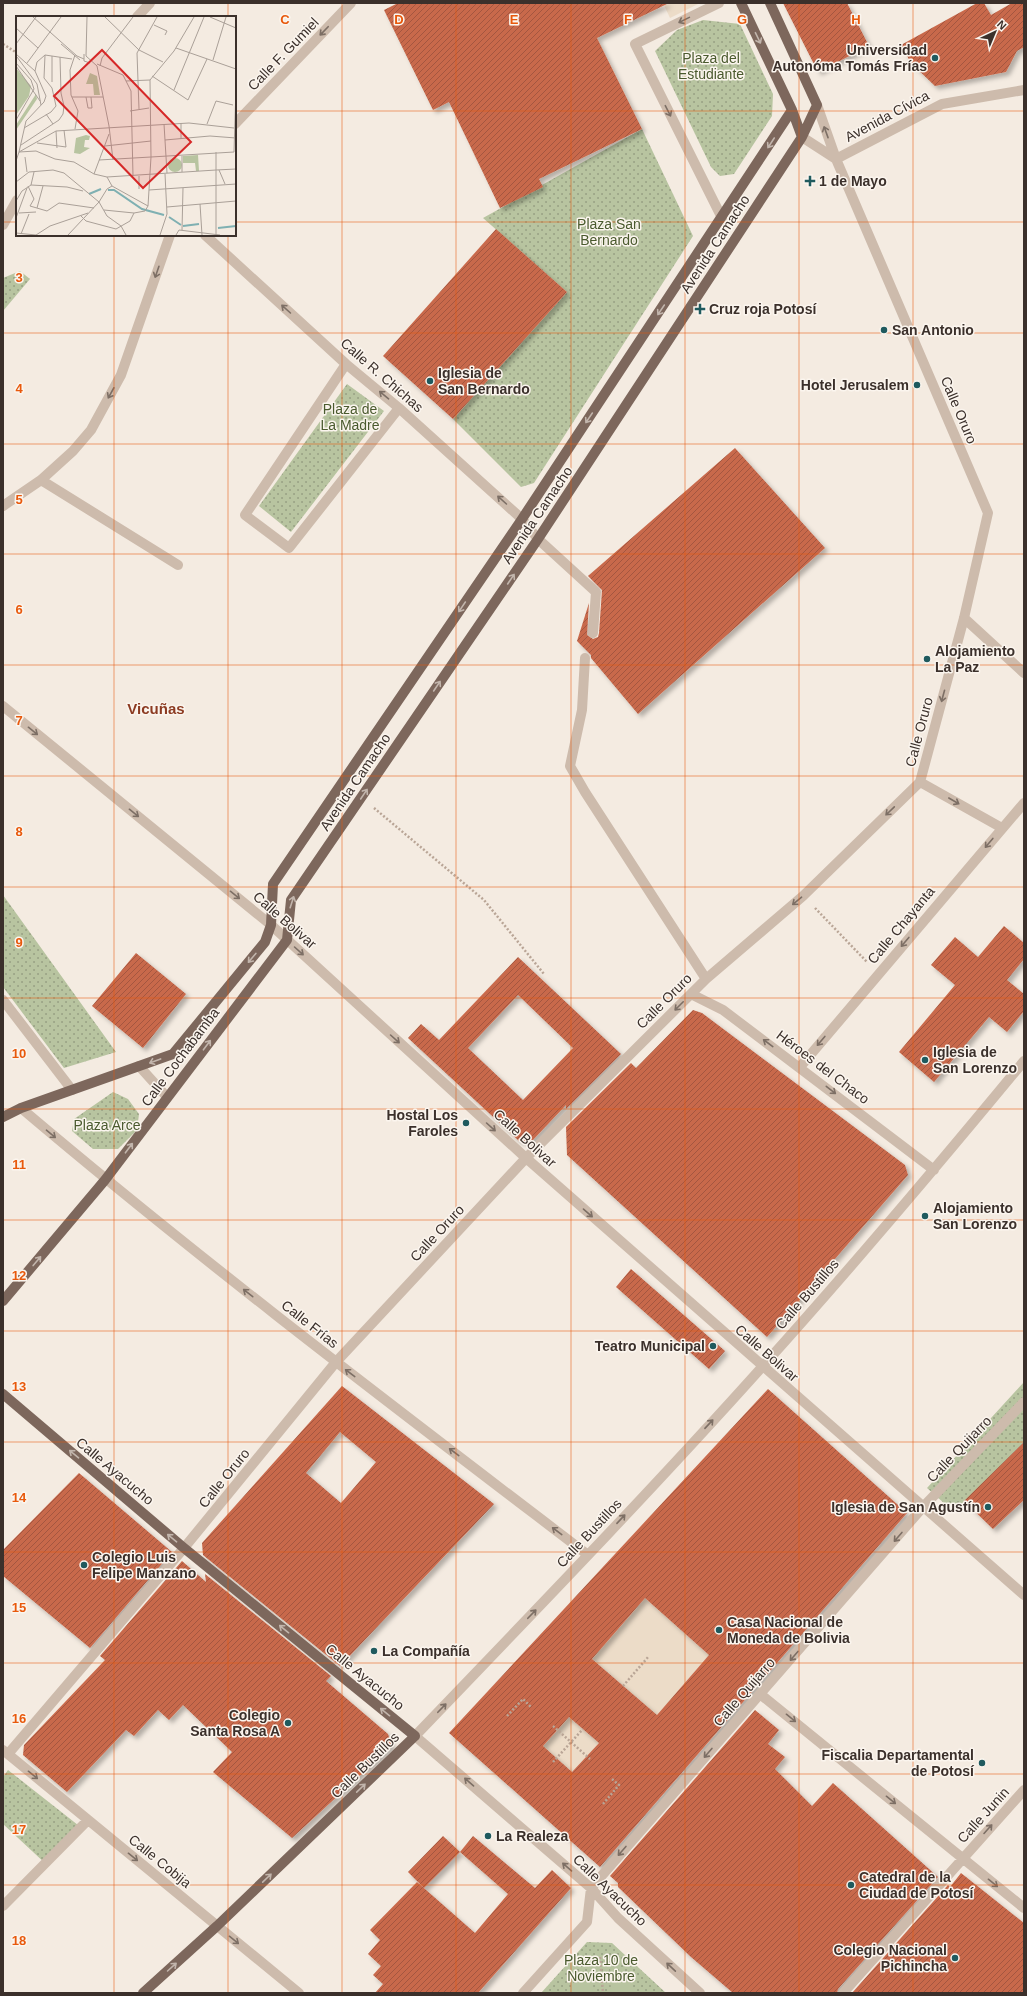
<svg xmlns="http://www.w3.org/2000/svg" width="1027" height="1996" viewBox="0 0 1027 1996" font-family="Helvetica,sans-serif">
  <defs>
    <pattern id="grass-dots" width="8" height="8" patternUnits="userSpaceOnUse"><rect width="8" height="8" fill="#b8c4a0"/><path d="M2 2h.1M6 6h.1" fill="none" stroke="#97a083" stroke-width="1.8" stroke-linecap="round"/></pattern>
    <pattern id="building-hatch" width="6" height="6" patternUnits="userSpaceOnUse"><rect width="6" height="6" fill="#c8694b"/><path d="M-1 1l2-2M0 6l6-6M5 7l2-2" fill="none" stroke="#a4573f"/></pattern>
    <filter id="shadow"><feDropShadow dx="3.5" dy="3.5" stdDeviation="2" flood-color="#0004"/></filter>
  </defs>
  <rect width="100%" height="100%" fill="#f4ebe1"/>
  <!-- grass -->
  <path fill="url(#grass-dots)" d="M703,20L740,24L773,94L772,116L734,174L720,176L711,167L655,51L677,30Z
    M642,129L693,236L534,483L521,487L453,419L567,292L483,218Z
    M20,271L30,279L3,311V278Z
    M347,384L384,411L291,532L259,506Z
    M3,895L116,1052L64,1068L3,987Z
    M113,1092L128,1099L139,1114L137,1130L118,1149H93L72,1131L74,1119Z
    M1024,1382V1442L954,1512L927,1488Z
    M8,1770L83,1829L47,1865L3,1824V1777Z
    M587,1942L612,1943L666,1993H541Z"/>
  <!-- garden -->
  <path fill="#b8c4a0" d="M610,1966L637,1993H611Z
    M592,1967L593,1993H569Z"/>
  <!-- plaza -->
  <path fill="#ecdcc8" d="M663,3H700L670,18Z
    M645,1598L709,1655L657,1715L592,1659Z
    M569,1717L599,1743L572,1772L543,1746Z"/>
  <!-- building -->
  <path fill="url(#building-hatch)" fill-rule="evenodd" filter="url(#shadow)" d="M398,3H669L597,38L642,129L539,179L543,187L500,208L449,102L433,110L384,10Z
    M783,3H847L869,46L818,72Z
    M977,3H984L991,15L1012,3H1024V47L1017,51L1006,72L935,86L911,63L901,45Z
    M496,229L567,292L453,419L383,356Z
    M735,448L825,548L638,714L591,658V655L577,641L589,603L587,635L593,639L598,637L599,633L602,590L588,576Z
    M1004,926L1024,943V959L1007,980L1024,994V1011L1007,1032L989,1017L934,1082L899,1052L955,985L931,965L955,937L978,957Z
    M136,953L186,994L143,1048L92,1006Z
    M518,957L621,1054L566,1109V1105L532,1141H519L408,1038L421,1024L439,1040ZM518,995L573,1048L523,1100L468,1048Z
    M693,1010L702,1013L905,1165L908,1175L767,1337L567,1155L566,1127L631,1063L636,1068Z
    M631,1269L725,1351L709,1369L616,1287Z
    M342,1386L494,1504L340,1666L203,1555L202,1543ZM340,1432L376,1462L341,1503L306,1473Z
    M768,1389L907,1513L600,1867L449,1733ZM645,1598L709,1655L657,1715L592,1659ZM569,1717L599,1743L572,1772L543,1746Z
    M1024,1442V1500L993,1529L964,1501Z
    M79,1473L172,1552L90,1648L3,1576V1550Z
    M182,1561L206,1582L205,1574L331,1676L326,1681L388,1734L392,1746L292,1838L213,1772L232,1752L183,1705L169,1720L158,1710L134,1736L126,1730L67,1792L23,1755L24,1745L105,1660L100,1656Z
    M755,1710L779,1730L768,1744L785,1757L775,1769L812,1806L833,1783L938,1877L838,1989L837,1993H733L691,1957L618,1887V1883L610,1876Z
    M443,1836L460,1852L424,1888L408,1872Z
    M473,1836L535,1888L552,1870L571,1888L478,1993H375L383,1984L373,1975L381,1966L368,1954L380,1940L370,1930L417,1882L475,1933L508,1894L460,1852Z
    M961,1873L1024,1923V1993H852L948,1885L950,1887Z"/>
  <g fill="none" stroke-linecap="round" stroke-linejoin="round">
    <!-- path -->
    <path stroke="#b9a596" stroke-width="2.5" stroke-dasharray="2 2" stroke-linecap="butt" d="M3,44L17,53
      M374,808L484,900L544,974
      M815,908L867,962
      M623,1686L649,1656
      M507,1716L523,1699L531,1707
      M553,1726L590,1759
      M553,1762L583,1729
      M603,1804L619,1785L612,1779
      M600,1957L603,1993"/>
    <!-- minor -->
    <path stroke="#cdbbac" stroke-width="10" d="M719,3L635,44L722,218
      M137,17L150,3
      M235,124L351,3
      M802,137L836,159
      M836,159L942,104L1024,90
      M3,225L17,200
      M205,235L346,364L399,408L522,519L538,539L596,592L593,633
      M346,364L245,515L289,548L399,408
      M41,480L178,565
      M3,506L41,480L73,451L91,430L121,375L170,235
      M964,618L1024,673
      M585,658L582,710L570,766L585,792L706,979
      M3,706L271,925L526,1158L1024,1595
      M920,782L1002,828
      M691,994L723,1010L934,1170
      M3,1000L72,1090
      M139,1066L167,1097
      M800,1067L1024,803
      M21,1108C205,1264 397,1409 588,1555
      M760,1694L1024,1908
      M3,1750L299,1993
      M8,1754L184,1548L336,1362L526,1158L706,979L803,896L920,782L964,618L988,513L836,159L817,105
      M3,1906L88,1820
      M523,1993L587,1922L591,1888L923,1507L1024,1402
      M700,1993L618,1918L591,1888L415,1736C532,1614 650,1492 762,1367C852,1267 939,1164 1024,1061
      M843,1993L1024,1790"/>
    <!-- major -->
    <path stroke="#7d675c" stroke-width="10" d="M741,3L792,110L802,137
      M3,1117L21,1108L173,1054L265,942L271,925L273,884L522,519L792,110
      M3,1301L105,1180L287,940L291,900L538,539L802,137L817,105L770,3
      M3,1394L184,1548L415,1736L217,1926L143,1993"/>
  </g>
  <!-- one-way arrows -->
  <defs><path id="oneway-shaft" d="M-6 0H5M1.5-3L5.5 0L1.5 3" fill="none" stroke-width="1.6" stroke-linecap="round" stroke-linejoin="round"/></defs>
  <g stroke="#7d6f65">
    <use href="#oneway-shaft" transform="translate(684 20) rotate(154)"/>
    <use href="#oneway-shaft" transform="translate(324 31) rotate(134)"/>
    <use href="#oneway-shaft" transform="translate(668 111) rotate(63)"/>
    <use href="#oneway-shaft" transform="translate(826 132) rotate(-110)"/>
    <use href="#oneway-shaft" transform="translate(157 272) rotate(109)"/>
    <use href="#oneway-shaft" transform="translate(286 309) rotate(-138)"/>
    <use href="#oneway-shaft" transform="translate(111 393) rotate(119)"/>
    <use href="#oneway-shaft" transform="translate(384 395) rotate(-140)"/>
    <use href="#oneway-shaft" transform="translate(502 500) rotate(-138)"/>
    <use href="#oneway-shaft" transform="translate(943 696) rotate(105)"/>
    <use href="#oneway-shaft" transform="translate(33 731) rotate(39)"/>
    <use href="#oneway-shaft" transform="translate(954 801) rotate(30)"/>
    <use href="#oneway-shaft" transform="translate(890 811) rotate(136)"/>
    <use href="#oneway-shaft" transform="translate(134 813) rotate(39)"/>
    <use href="#oneway-shaft" transform="translate(989 843) rotate(130)"/>
    <use href="#oneway-shaft" transform="translate(235 895) rotate(39)"/>
    <use href="#oneway-shaft" transform="translate(797 901) rotate(140)"/>
    <use href="#oneway-shaft" transform="translate(905 942) rotate(130)"/>
    <use href="#oneway-shaft" transform="translate(299 951) rotate(42)"/>
    <use href="#oneway-shaft" transform="translate(679 1006) rotate(135)"/>
    <use href="#oneway-shaft" transform="translate(395 1039) rotate(42)"/>
    <use href="#oneway-shaft" transform="translate(821 1041) rotate(130)"/>
    <use href="#oneway-shaft" transform="translate(768 1043) rotate(-143)"/>
    <use href="#oneway-shaft" transform="translate(831 1090) rotate(38)"/>
    <use href="#oneway-shaft" transform="translate(491 1127) rotate(42)"/>
    <use href="#oneway-shaft" transform="translate(51 1134) rotate(40)"/>
    <use href="#oneway-shaft" transform="translate(588 1213) rotate(41)"/>
    <use href="#oneway-shaft" transform="translate(248 1293) rotate(-142)"/>
    <use href="#oneway-shaft" transform="translate(350 1373) rotate(-143)"/>
    <use href="#oneway-shaft" transform="translate(709 1424) rotate(-47)"/>
    <use href="#oneway-shaft" transform="translate(454 1452) rotate(-143)"/>
    <use href="#oneway-shaft" transform="translate(621 1519) rotate(-47)"/>
    <use href="#oneway-shaft" transform="translate(557 1531) rotate(-143)"/>
    <use href="#oneway-shaft" transform="translate(898 1537) rotate(131)"/>
    <use href="#oneway-shaft" transform="translate(532 1614) rotate(-46)"/>
    <use href="#oneway-shaft" transform="translate(794 1656) rotate(131)"/>
    <use href="#oneway-shaft" transform="translate(442 1708) rotate(-46)"/>
    <use href="#oneway-shaft" transform="translate(791 1718) rotate(39)"/>
    <use href="#oneway-shaft" transform="translate(708 1753) rotate(131)"/>
    <use href="#oneway-shaft" transform="translate(33 1775) rotate(39)"/>
    <use href="#oneway-shaft" transform="translate(469 1782) rotate(-139)"/>
    <use href="#oneway-shaft" transform="translate(891 1800) rotate(39)"/>
    <use href="#oneway-shaft" transform="translate(988 1829) rotate(-48)"/>
    <use href="#oneway-shaft" transform="translate(622 1851) rotate(131)"/>
    <use href="#oneway-shaft" transform="translate(133 1857) rotate(39)"/>
    <use href="#oneway-shaft" transform="translate(567 1867) rotate(-139)"/>
    <use href="#oneway-shaft" transform="translate(993 1883) rotate(39)"/>
    <use href="#oneway-shaft" transform="translate(234 1940) rotate(39)"/>
    <use href="#oneway-shaft" transform="translate(671 1967) rotate(-137)"/>
  </g>
  <g stroke="#c2b5ac">
    <use href="#oneway-shaft" transform="translate(758 38) rotate(64)"/>
    <use href="#oneway-shaft" transform="translate(771 143) rotate(123)"/>
    <use href="#oneway-shaft" transform="translate(661 310) rotate(124)"/>
    <use href="#oneway-shaft" transform="translate(589 418) rotate(124)"/>
    <use href="#oneway-shaft" transform="translate(511 579) rotate(-56)"/>
    <use href="#oneway-shaft" transform="translate(462 607) rotate(124)"/>
    <use href="#oneway-shaft" transform="translate(437 686) rotate(-56)"/>
    <use href="#oneway-shaft" transform="translate(364 794) rotate(-56)"/>
    <use href="#oneway-shaft" transform="translate(292 902) rotate(-72)"/>
    <use href="#oneway-shaft" transform="translate(252 958) rotate(130)"/>
    <use href="#oneway-shaft" transform="translate(207 1045) rotate(-53)"/>
    <use href="#oneway-shaft" transform="translate(155 1061) rotate(160)"/>
    <use href="#oneway-shaft" transform="translate(129 1148) rotate(-53)"/>
    <use href="#oneway-shaft" transform="translate(37 1261) rotate(-50)"/>
    <use href="#oneway-shaft" transform="translate(74 1454) rotate(-140)"/>
    <use href="#oneway-shaft" transform="translate(172 1538) rotate(-140)"/>
    <use href="#oneway-shaft" transform="translate(284 1629) rotate(-141)"/>
    <use href="#oneway-shaft" transform="translate(385 1712) rotate(-141)"/>
    <use href="#oneway-shaft" transform="translate(361 1788) rotate(-44)"/>
    <use href="#oneway-shaft" transform="translate(267 1878) rotate(-44)"/>
    <use href="#oneway-shaft" transform="translate(172 1967) rotate(-42)"/>
  </g>
  <!-- grid -->
  <path fill="none" stroke="#e8590c" stroke-width="1" stroke-opacity="0.55" d="M114,3V17M228,3V17M342,3V1993M456,3V1993M571,3V1993M685,3V1993M799,3V1993M913,3V1993M3,111H17M235,111H1024M3,222H17M235,222H1024M114,235V1993M228,235V1993M3,333H1024M3,444H1024M3,554H1024M3,665H1024M3,776H1024M3,887H1024M3,998H1024M3,1109H1024M3,1220H1024M3,1331H1024M3,1442H1024M3,1552H1024M3,1663H1024M3,1774H1024M3,1885H1024"/>
  <!-- markers -->
  <g fill="#1f5a5e" stroke="#fbf5ee" stroke-width="1.5">
    <circle cx="935" cy="58" r="4"/>
    <path d="M808 175h4v4h4v4h-4v4h-4v-4h-4v-4h4z"/>
    <path d="M698 303h4v4h4v4h-4v4h-4v-4h-4v-4h4z"/>
    <circle cx="884" cy="330" r="4"/>
    <circle cx="430" cy="381" r="4"/>
    <circle cx="917" cy="385" r="4"/>
    <circle cx="927" cy="659" r="4"/>
    <circle cx="925" cy="1060" r="4"/>
    <circle cx="466" cy="1123" r="4"/>
    <circle cx="925" cy="1216" r="4"/>
    <circle cx="713" cy="1346" r="4"/>
    <circle cx="988" cy="1507" r="4"/>
    <circle cx="84" cy="1565" r="4"/>
    <circle cx="719" cy="1630" r="4"/>
    <circle cx="374" cy="1651" r="4"/>
    <circle cx="288" cy="1723" r="4"/>
    <circle cx="982" cy="1763" r="4"/>
    <circle cx="488" cy="1836" r="4"/>
    <circle cx="851" cy="1885" r="4"/>
    <circle cx="955" cy="1958" r="4"/>
  </g>
  <g text-anchor="middle" stroke-width="3" stroke-linejoin="round" paint-order="stroke">
    <!-- poi labels -->
    <g font-size="14" font-weight="bold" fill="#3b302b" stroke="#fbf5ee" text-anchor="start">
      <text x="927" y="55" text-anchor="end">Universidad<tspan x="927" dy="16">Autonóma Tomás Frías</tspan></text>
      <text x="819" y="186">1 de Mayo</text>
      <text x="709" y="314">Cruz roja Potosí</text>
      <text x="892" y="335">San Antonio</text>
      <text x="438" y="378">Iglesia de<tspan x="438" dy="16">San Bernardo</tspan></text>
      <text x="909" y="390" text-anchor="end">Hotel Jerusalem</text>
      <text x="935" y="656">Alojamiento<tspan x="935" dy="16">La Paz</tspan></text>
      <text x="933" y="1057">Iglesia de<tspan x="933" dy="16">San Lorenzo</tspan></text>
      <text x="458" y="1120" text-anchor="end">Hostal Los<tspan x="458" dy="16">Faroles</tspan></text>
      <text x="933" y="1213">Alojamiento<tspan x="933" dy="16">San Lorenzo</tspan></text>
      <text x="705" y="1351" text-anchor="end">Teatro Municipal</text>
      <text x="980" y="1512" text-anchor="end">Iglesia de San Agustín</text>
      <text x="92" y="1562">Colegio Luis<tspan x="92" dy="16">Felipe Manzano</tspan></text>
      <text x="727" y="1627">Casa Nacional de<tspan x="727" dy="16">Moneda de Bolivia</tspan></text>
      <text x="382" y="1656">La Compañía</text>
      <text x="280" y="1720" text-anchor="end">Colegio<tspan x="280" dy="16">Santa Rosa A</tspan></text>
      <text x="974" y="1760" text-anchor="end">Fiscalia Departamental<tspan x="974" dy="16">de Potosí</tspan></text>
      <text x="496" y="1841">La Realeza</text>
      <text x="859" y="1882">Catedral de la<tspan x="859" dy="16">Ciudad de Potosí</tspan></text>
      <text x="947" y="1955" text-anchor="end">Colegio Nacional<tspan x="947" dy="16">Pichincha</tspan></text>
    </g>
    <!-- street labels -->
    <g font-size="14" fill="#3b302b" stroke="#fbf5ee">
      <text transform="translate(283 54) rotate(-46)" y="5">Calle F. Gumiel</text>
      <text transform="translate(887 116) rotate(-28)" y="5">Avenida Cívica</text>
      <text transform="translate(715 244) rotate(-57)" y="5">Avenida Camacho</text>
      <text transform="translate(382 375) rotate(41)" y="5">Calle R. Chichas</text>
      <text transform="translate(959 410) rotate(67)" y="5">Calle Oruro</text>
      <text transform="translate(537 515) rotate(-56)" y="5">Avenida Camacho</text>
      <text transform="translate(919 732) rotate(-75)" y="5">Calle Oruro</text>
      <text transform="translate(355 782) rotate(-56)" y="5">Avenida Camacho</text>
      <text transform="translate(285 920) rotate(41)" y="5">Calle Bolivar</text>
      <text transform="translate(901 925) rotate(-50)" y="5">Calle Chayanta</text>
      <text transform="translate(664 1001) rotate(-45)" y="5">Calle Oruro</text>
      <text transform="translate(180 1057) rotate(-53)" y="5">Calle Cochabamba</text>
      <text transform="translate(823 1067) rotate(37)" y="5">Héroes del Chaco</text>
      <text transform="translate(525 1138) rotate(42)" y="5">Calle Bolivar</text>
      <text transform="translate(437 1233) rotate(-47)" y="5">Calle Oruro</text>
      <text transform="translate(807 1294) rotate(-49)" y="5">Calle Bustillos</text>
      <text transform="translate(310 1324) rotate(38)" y="5">Calle Frías</text>
      <text transform="translate(767 1353) rotate(41)" y="5">Calle Bolivar</text>
      <text transform="translate(959 1449) rotate(-46)" y="5">Calle Quijarro</text>
      <text transform="translate(115 1471) rotate(40)" y="5">Calle Ayacucho</text>
      <text transform="translate(224 1478) rotate(-51)" y="5">Calle Oruro</text>
      <text transform="translate(589 1533) rotate(-47)" y="5">Calle Bustillos</text>
      <text transform="translate(365 1677) rotate(39)" y="5">Calle Ayacucho</text>
      <text transform="translate(744 1692) rotate(-49)" y="5">Calle Quijarro</text>
      <text transform="translate(365 1765) rotate(-44)" y="5">Calle Bustillos</text>
      <text transform="translate(983 1815) rotate(-48)" y="5">Calle Junin</text>
      <text transform="translate(160 1861) rotate(39)" y="5">Calle Cobija</text>
      <text transform="translate(610 1890) rotate(44)" y="5">Calle Ayacucho</text>
    </g>
    <!-- park labels -->
    <g font-size="14" fill="#4a5a2e" stroke="#fbf5ee">
      <text x="711" y="63">Plaza del<tspan x="711" dy="16">Estudiante</tspan></text>
      <text x="609" y="229">Plaza San<tspan x="609" dy="16">Bernardo</tspan></text>
      <text x="350" y="414">Plaza de<tspan x="350" dy="16">La Madre</tspan></text>
      <text x="107" y="1130">Plaza Arce</text>
      <text x="601" y="1965">Plaza 10 de<tspan x="601" dy="16">Noviembre</tspan></text>
    </g>
    <!-- neighbourhood labels -->
    <g font-size="15" font-weight="bold" fill="#8c3b22" stroke="#fbf5ee">
      <text x="156" y="714">Vicuñas</text>
    </g>
  </g>
  <!-- overview -->
  <g transform="translate(16 16)">
    <rect width="220" height="220" fill="#f4ebe1"/>
    <path d="M0,52L15,70L13,80L0,99ZM74,57L81,60L84,79H78L77,68H70ZM20,78L21,83L0,114V109ZM182,139L183,155H180L179,147H167V140ZM152 149a7 7 0 1 1 14 0a7 7 0 1 1-14 0Z" fill="#b8c4a0"/>
    <path d="M70,119L74,120L73,124H69L68,131L74,132L64,138L58,137L60,122Z" fill="#b8c4a0"/>
    <path fill="none" stroke="#7fb0b2" stroke-width="2" d="M92,174H98L126,193L148,199M73,178L85,173M153,201L165,209M167,210L183,208M202,212L220,210"/>
    <path fill="none" stroke="#aaa098" stroke-width="1" d="M17,1L61,40L68,43M71,1L70,40L81,50L93,110L97,144M89,1L123,34L147,46M178,1L158,35L134,64L135,141L218,136L220,71M194,1L220,12M138,9L151,15L149,19M0,12L22,32M0,28L20,1M45,28L64,44M160,32L220,53M0,38L19,55L30,80L28,86L10,105L3,136L20,135L39,143L58,146L78,158L91,161L96,170L132,190L135,141L83,144M68,38V45L74,47M29,39L56,43M59,39L54,54L55,79L62,95L59,113M36,40V66M1,41L21,68L25,89M197,44L210,1M0,47L15,64L18,73L0,104M11,47L45,1M81,48L107,59L115,75L117,160M0,50L24,85M84,50L86,42L117,1M19,55L21,46L29,39M136,60L172,84L191,43M110,65L134,64M158,74L188,1M56,81H87M70,81L72,92H76L75,81M123,93L121,37L141,1M114,95L133,92M30,98L37,108M165,107V123M148,108L151,157M191,108L200,85L217,89M8,112L35,96L40,90L36,72L28,62L29,39M40,115L41,132M149,124L194,120L220,122M21,127L50,131L48,114M5,129L43,104L47,98L48,90L45,77L44,41M89,130L135,125M220,136V172M9,141L11,156M0,145L3,136L40,115L173,107L218,112M203,154L209,168M166,156V140M78,158L93,118M91,161L200,154V136M0,166L13,156L37,154L48,157L83,186L91,200L105,210L110,219M15,169L18,156M12,170L18,183L14,190L31,195L43,187L78,192M123,173V160M133,174L220,168M0,185L6,175L15,169L51,171L67,175M83,186L91,173L96,170M184,188L186,219M151,191L220,185M21,192L27,170M88,194L118,197M3,197L20,196M65,200L70,205L100,213L114,205L118,197L129,195L132,190M0,202L11,172M166,214L167,172M0,217L20,219M5,218L13,198M20,219L34,210L72,197M52,219L83,186M144,219L151,198L149,158M160,219L163,214L204,219M200,219V154L220,153"/>
    <path fill="#d62828" fill-opacity="0.15" stroke="#d62828" stroke-width="2" d="M86,34L175,126L127,172L38,80Z"/>
    <rect width="220" height="220" fill="none" stroke="#3b302b" stroke-width="2"/>
  </g>
  <g font-size="13" text-anchor="middle" font-weight="bold" fill="#e8590c" stroke="#fbf5ee" stroke-width="3" stroke-linejoin="round" paint-order="stroke">
    <text x="285" y="24">C</text>
    <text x="399" y="24">D</text>
    <text x="514" y="24">E</text>
    <text x="628" y="24">F</text>
    <text x="742" y="24">G</text>
    <text x="856" y="24">H</text>
    <text x="19" y="282">3</text>
    <text x="19" y="393">4</text>
    <text x="19" y="504">5</text>
    <text x="19" y="614">6</text>
    <text x="19" y="725">7</text>
    <text x="19" y="836">8</text>
    <text x="19" y="947">9</text>
    <text x="19" y="1058">10</text>
    <text x="19" y="1169">11</text>
    <text x="19" y="1280">12</text>
    <text x="19" y="1391">13</text>
    <text x="19" y="1502">14</text>
    <text x="19" y="1612">15</text>
    <text x="19" y="1723">16</text>
    <text x="19" y="1834">17</text>
    <text x="19" y="1945">18</text>
  </g>
  <!-- border -->
  <rect width="1027" height="1996" fill="none" stroke="#3b302b" stroke-width="8"/>
  <!-- north arrow -->
  <g transform="translate(995 32) rotate(44)" stroke="#fbf5ee" stroke-width="3" paint-order="stroke">
  <path d="M0-3L7 15L0 10L-7 15Z" fill="#3b302b"/>
  <text y="-6" font-size="11" font-weight="bold" text-anchor="middle" fill="#3b302b">N</text>
  </g>
</svg>
